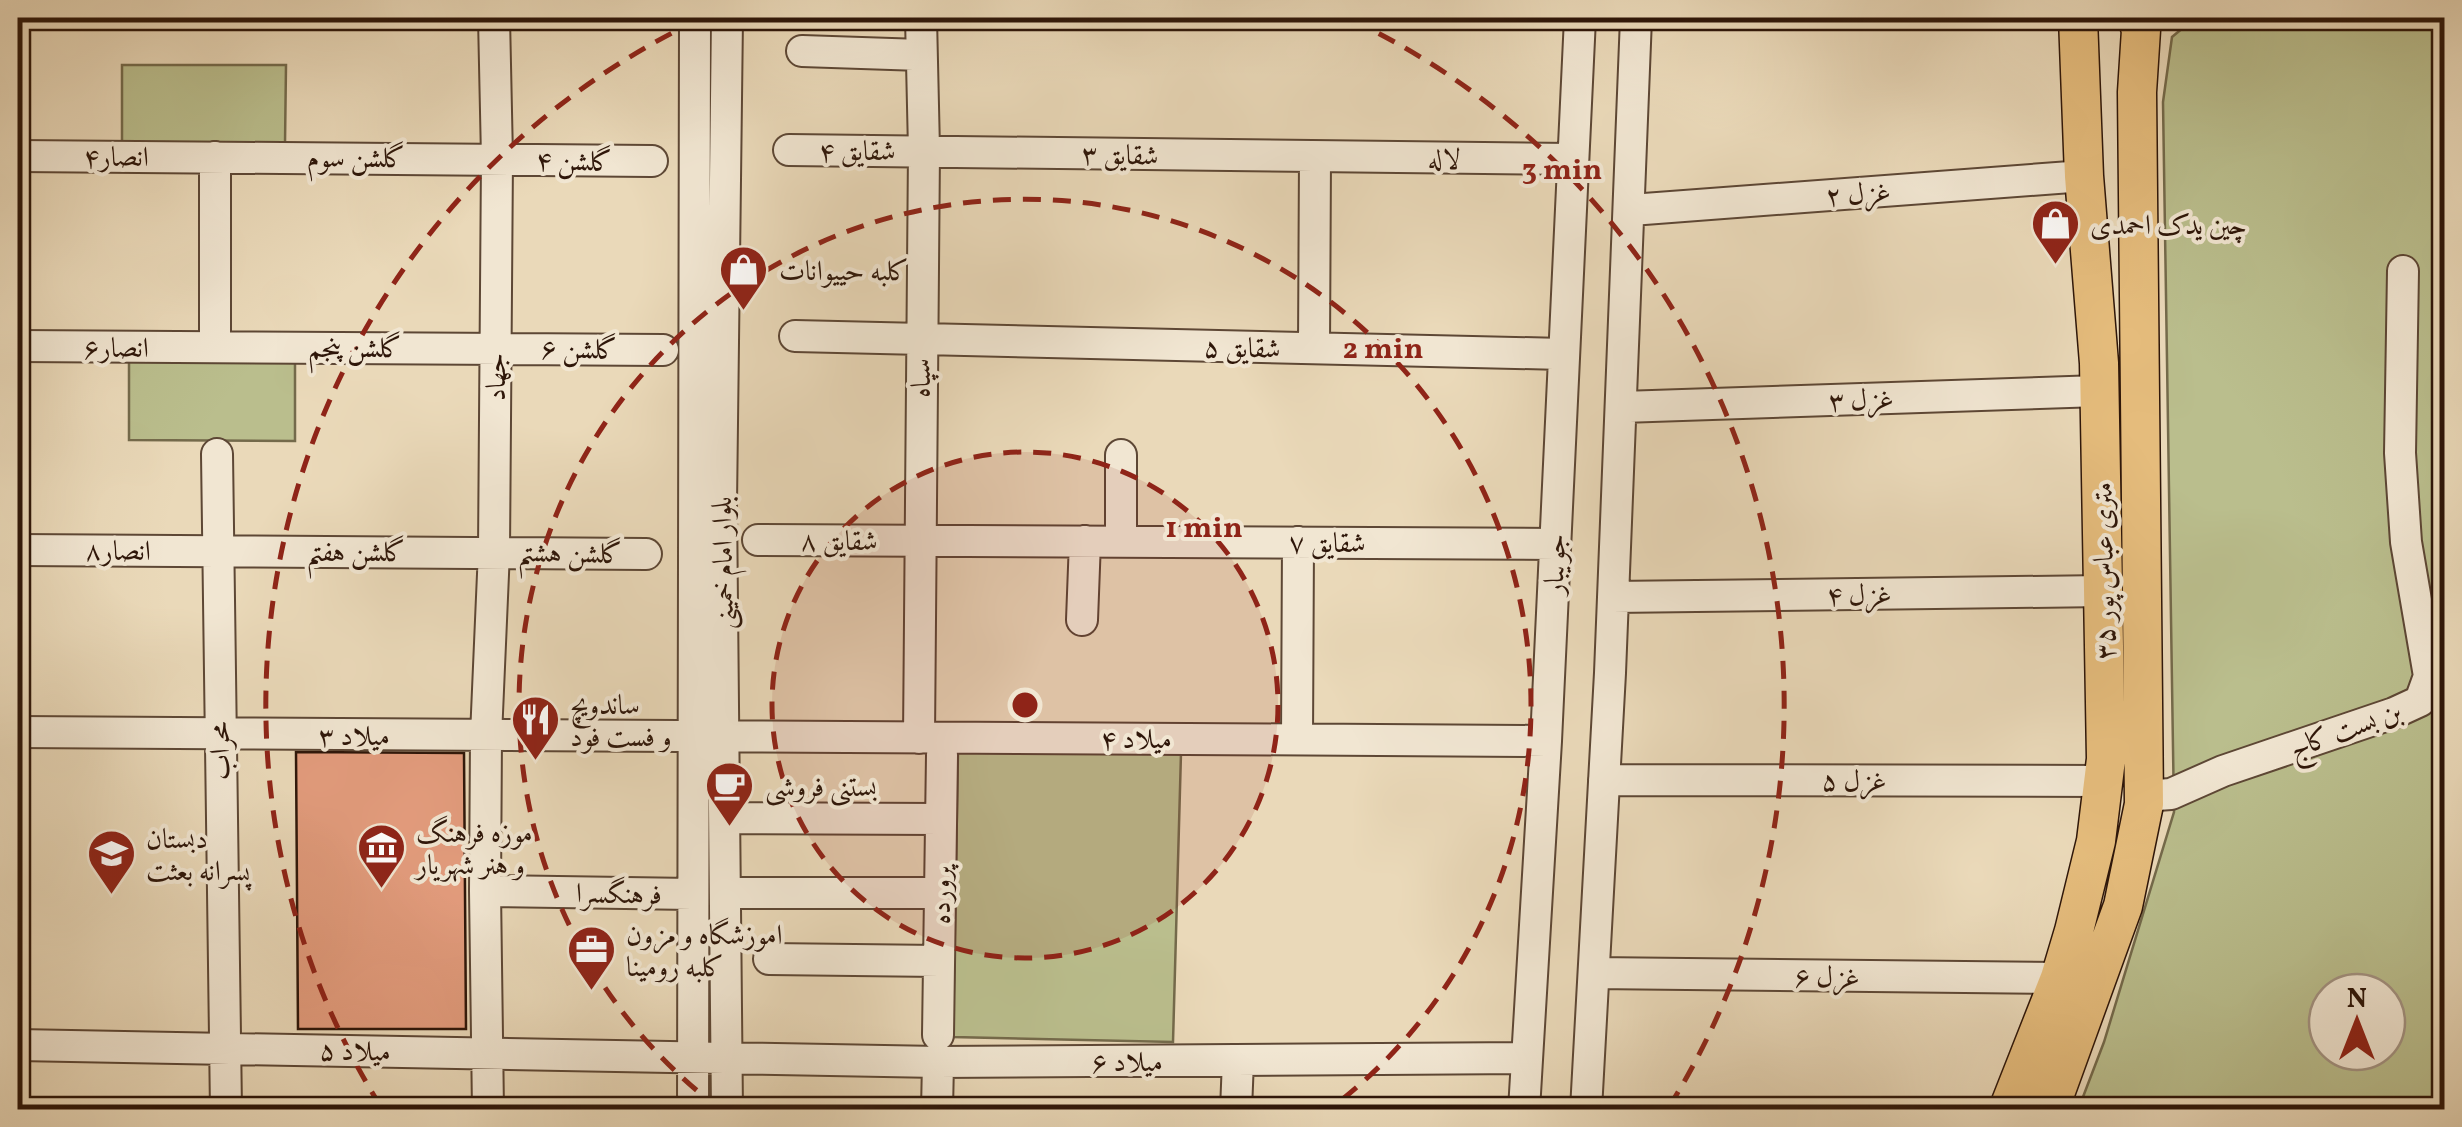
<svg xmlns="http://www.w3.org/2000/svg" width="2462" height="1127" viewBox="0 0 2462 1127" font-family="Vollkorn,Amiri,serif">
  <rect width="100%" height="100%" fill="#ead9b9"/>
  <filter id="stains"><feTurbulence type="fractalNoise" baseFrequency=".002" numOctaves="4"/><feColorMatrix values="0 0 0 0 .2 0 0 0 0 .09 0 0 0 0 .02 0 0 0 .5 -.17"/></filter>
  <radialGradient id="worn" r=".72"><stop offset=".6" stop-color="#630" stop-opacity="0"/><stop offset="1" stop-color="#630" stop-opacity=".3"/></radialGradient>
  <!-- green -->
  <path fill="#babe8d" stroke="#746a4b" stroke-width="2.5" fill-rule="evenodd" d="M2195,18H2444V1109L2078,1110L2104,1042L2174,812L2163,102L2172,37ZM2327,992H2387V1052H2327Z
    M122,65H286L285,144L122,142Z
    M129,360L295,362V441L129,440Z
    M958,752L1181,753L1173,1042L953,1037Z"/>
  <!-- building -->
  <path fill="#e39c7d" stroke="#2e1609" stroke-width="2.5" d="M296,752L464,753L466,1029H298Z"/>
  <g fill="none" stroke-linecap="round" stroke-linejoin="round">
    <defs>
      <path id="minor" d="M802,51L921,55
        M789,150L1572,159
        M18,156L652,161
        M215,157V347
        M1631,210L2084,176
        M795,336L1563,354
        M18,346L663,350
        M1314,348L1315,158
        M1622,407L2099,391
        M217,454L226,1110
        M1121,455V541
        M758,540L1555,544
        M18,550L646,554
        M1613,597L2104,591
        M1082,620L1085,541
        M18,732L1546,741
        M919,738L924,150L921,18
        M1297,739L1298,542
        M1604,780L2104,781
        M2144,790L2157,795L2171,794L2223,771L2394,713L2420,701L2429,676L2406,542L2400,453L2403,271
        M726,818L941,819
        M485,891L692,894
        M726,893H940
        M769,959L939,961
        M1594,973L2060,978
        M938,1035L942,755
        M18,1045L938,1062L1527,1058
        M488,1110L485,891L486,736L494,551L497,158L494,18
        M693,1110L695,18
        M727,1110L721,504L727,18
        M937,1110L938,1062
        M1236,1110L1238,1060
        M1524,1110L1546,741L1580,18
        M1586,1110L1610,673L1636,18"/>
      <path id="major" d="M2008,1110L2060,978L2074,931L2096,841L2106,759L2099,363L2084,176L2078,18
        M2049,1110L2123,906L2144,804L2137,92L2141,30L2137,18"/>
    </defs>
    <!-- minor casing -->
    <use href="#minor" stroke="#5d4735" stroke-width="34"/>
    <!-- major casing -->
    <use href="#major" stroke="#2e1609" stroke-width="41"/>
    <!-- minor -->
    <use href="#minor" stroke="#f1e6d2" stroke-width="30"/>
    <!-- major -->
    <use href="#major" stroke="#e5bc7c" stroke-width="38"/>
  </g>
  <!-- distance rings -->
  <circle cx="1025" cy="705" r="253" fill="#8f2418" fill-opacity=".12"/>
  <g fill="none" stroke="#8f2418" stroke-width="5" stroke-dasharray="18 12">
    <circle cx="1025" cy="705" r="253"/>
    <path d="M720 1109A506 506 0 1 1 1330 1109"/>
    <path d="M381 1107A759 759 0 0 1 698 20M1352 20A759 759 0 0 1 1669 1107"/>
  </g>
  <!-- icons -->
  <defs>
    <symbol id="shop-pin" viewBox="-11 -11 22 30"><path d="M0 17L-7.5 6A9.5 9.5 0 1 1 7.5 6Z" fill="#8f2418" stroke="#f1e6d2"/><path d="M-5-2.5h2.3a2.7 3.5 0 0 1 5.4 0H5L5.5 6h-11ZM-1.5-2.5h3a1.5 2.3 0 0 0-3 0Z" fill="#fff"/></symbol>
    <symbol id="restaurant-pin" viewBox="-11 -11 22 30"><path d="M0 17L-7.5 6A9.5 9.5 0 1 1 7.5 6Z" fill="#8f2418" stroke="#f1e6d2"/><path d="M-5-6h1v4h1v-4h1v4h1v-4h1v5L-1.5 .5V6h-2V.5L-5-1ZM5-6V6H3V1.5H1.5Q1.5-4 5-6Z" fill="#fff"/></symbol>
    <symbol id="cafe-pin" viewBox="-11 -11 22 30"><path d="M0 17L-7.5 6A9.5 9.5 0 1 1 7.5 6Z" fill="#8f2418" stroke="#f1e6d2"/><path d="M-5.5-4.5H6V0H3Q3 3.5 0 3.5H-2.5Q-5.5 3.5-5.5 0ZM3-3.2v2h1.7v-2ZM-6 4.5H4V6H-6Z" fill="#fff"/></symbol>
    <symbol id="museum-pin" viewBox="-11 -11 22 30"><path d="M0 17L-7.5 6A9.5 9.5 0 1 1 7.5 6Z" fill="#8f2418" stroke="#f1e6d2"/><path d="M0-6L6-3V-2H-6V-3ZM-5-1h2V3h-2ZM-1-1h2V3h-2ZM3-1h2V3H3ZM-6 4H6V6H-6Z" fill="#fff"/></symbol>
    <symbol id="school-pin" viewBox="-11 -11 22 30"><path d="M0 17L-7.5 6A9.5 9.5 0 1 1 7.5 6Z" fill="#8f2418" stroke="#f1e6d2"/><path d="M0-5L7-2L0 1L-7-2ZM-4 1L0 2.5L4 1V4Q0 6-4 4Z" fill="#fff"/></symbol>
    <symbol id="office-pin" viewBox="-11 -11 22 30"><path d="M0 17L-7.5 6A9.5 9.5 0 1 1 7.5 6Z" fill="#8f2418" stroke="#f1e6d2"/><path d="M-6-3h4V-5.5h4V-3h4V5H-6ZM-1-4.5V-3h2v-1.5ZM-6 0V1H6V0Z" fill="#fff"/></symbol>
  </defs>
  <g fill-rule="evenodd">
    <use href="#shop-pin" x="2028" y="196" width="55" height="75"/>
    <use href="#shop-pin" x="716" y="242" width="55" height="75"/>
    <use href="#restaurant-pin" x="508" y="692" width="55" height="75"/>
    <use href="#cafe-pin" x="702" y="758" width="55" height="75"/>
    <use href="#museum-pin" x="354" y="820" width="55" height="75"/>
    <use href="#school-pin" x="84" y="826" width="55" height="75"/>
    <use href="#office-pin" x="564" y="922" width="55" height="75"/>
  </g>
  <g text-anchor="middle" stroke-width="8" stroke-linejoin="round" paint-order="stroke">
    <!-- street labels -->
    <g font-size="28" fill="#2e1609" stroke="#f1e6d2">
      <text x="857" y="160">شقایق ۴</text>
      <text transform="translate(1120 154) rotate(1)" y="10">شقایق ۳</text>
      <text x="116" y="166">انصار۴</text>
      <text x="356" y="167">گلشن سوم</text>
      <text x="1444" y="168">لاله</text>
      <text transform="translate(574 160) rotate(1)" y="10">گلشن ۴</text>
      <text transform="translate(1858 193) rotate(-4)" y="10">غزل ۲</text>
      <text x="116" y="357">انصار۶</text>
      <text x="355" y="357">گلشن پنجم</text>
      <text transform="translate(1242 347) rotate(1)" y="10">شقایق ۵</text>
      <text transform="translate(579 348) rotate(1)" y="10">گلشن ۶</text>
      <text transform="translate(495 377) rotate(-90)" y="10">جهاد</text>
      <text transform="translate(920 378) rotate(-90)" y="10">سپاه</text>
      <text transform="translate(1861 399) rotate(-2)" y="10">غزل ۳</text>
      <text x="839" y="550">شقایق ۸</text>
      <text x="1327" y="552">شقایق ۷</text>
      <text x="118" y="560">انصار۸</text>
      <text x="356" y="561">گلشن هفتم</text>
      <text transform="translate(570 552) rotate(1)" y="10">گلشن هشتم</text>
      <text transform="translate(722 563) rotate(-91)" y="10">بلوار امام خمینی</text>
      <text transform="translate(1554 564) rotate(-87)" y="10">جویبار</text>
      <text transform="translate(2103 571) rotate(-91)" y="10">۳۵ متری عباس پور</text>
      <text transform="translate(1859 594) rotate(-1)" y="10">غزل ۴</text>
      <text transform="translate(2345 729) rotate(-20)" y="10">بن بست کاج</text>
      <text x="354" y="745">میلاد ۳</text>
      <text x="1136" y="748">میلاد ۴</text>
      <text transform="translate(219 751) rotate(-91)" y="10">محراب</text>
      <text x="1854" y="790">غزل ۵</text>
      <text transform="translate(619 893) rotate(1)" y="10">فرهنگسرا</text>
      <text transform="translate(940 895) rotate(-89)" y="10">پرورده</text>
      <text transform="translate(1827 976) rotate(1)" y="10">غزل ۶</text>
      <text transform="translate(355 1050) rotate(1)" y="10">میلاد ۵</text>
      <text x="1127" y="1071">میلاد ۶</text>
    </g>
    <!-- poi labels -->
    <g font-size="28" fill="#2e1609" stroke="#f1e6d2" text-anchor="start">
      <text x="2090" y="234">چین یدک احمدی</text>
      <text x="779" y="280">کلبه حییوانات</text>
      <text x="570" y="714">ساندویچ<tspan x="570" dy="32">و فست فود</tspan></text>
      <text x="765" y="796">بستنی فروشی</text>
      <text x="416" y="842">موزه فرهنگ<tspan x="416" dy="32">و هنر شهریار</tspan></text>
      <text x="146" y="848">دبستان<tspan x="146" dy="32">پسرانه بعثت</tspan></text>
      <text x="626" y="944">اموزشگاه و مزون<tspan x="626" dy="32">کلبه رومینا</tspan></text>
    </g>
  </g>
  <circle cx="1025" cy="705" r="15" fill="#8f2418" stroke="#f1e6d2" stroke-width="5"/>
  <g font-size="30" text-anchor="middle" font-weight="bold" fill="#8f2418" stroke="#f1e6d2" stroke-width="8" stroke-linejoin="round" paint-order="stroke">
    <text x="1562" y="179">3 min</text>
    <text x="1383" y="358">2 min</text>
    <text x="1204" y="537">1 min</text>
  </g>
  <!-- margin -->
  <rect width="2462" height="1127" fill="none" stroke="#ead9b9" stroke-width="60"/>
  <rect x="20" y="20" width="2422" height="1087" fill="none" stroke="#2e1609" stroke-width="5"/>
  <rect x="30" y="30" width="2402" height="1067" fill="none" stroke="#2e1609" stroke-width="2.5"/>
  <!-- north arrow -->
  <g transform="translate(2357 1022)"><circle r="48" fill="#f1e6d2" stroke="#a39382" stroke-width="2.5"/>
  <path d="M0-8L18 38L0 25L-18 38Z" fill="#8f2418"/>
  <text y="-15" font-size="28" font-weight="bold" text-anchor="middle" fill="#2e1609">N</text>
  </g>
  <rect width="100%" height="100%" filter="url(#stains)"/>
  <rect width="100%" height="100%" fill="url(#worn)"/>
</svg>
